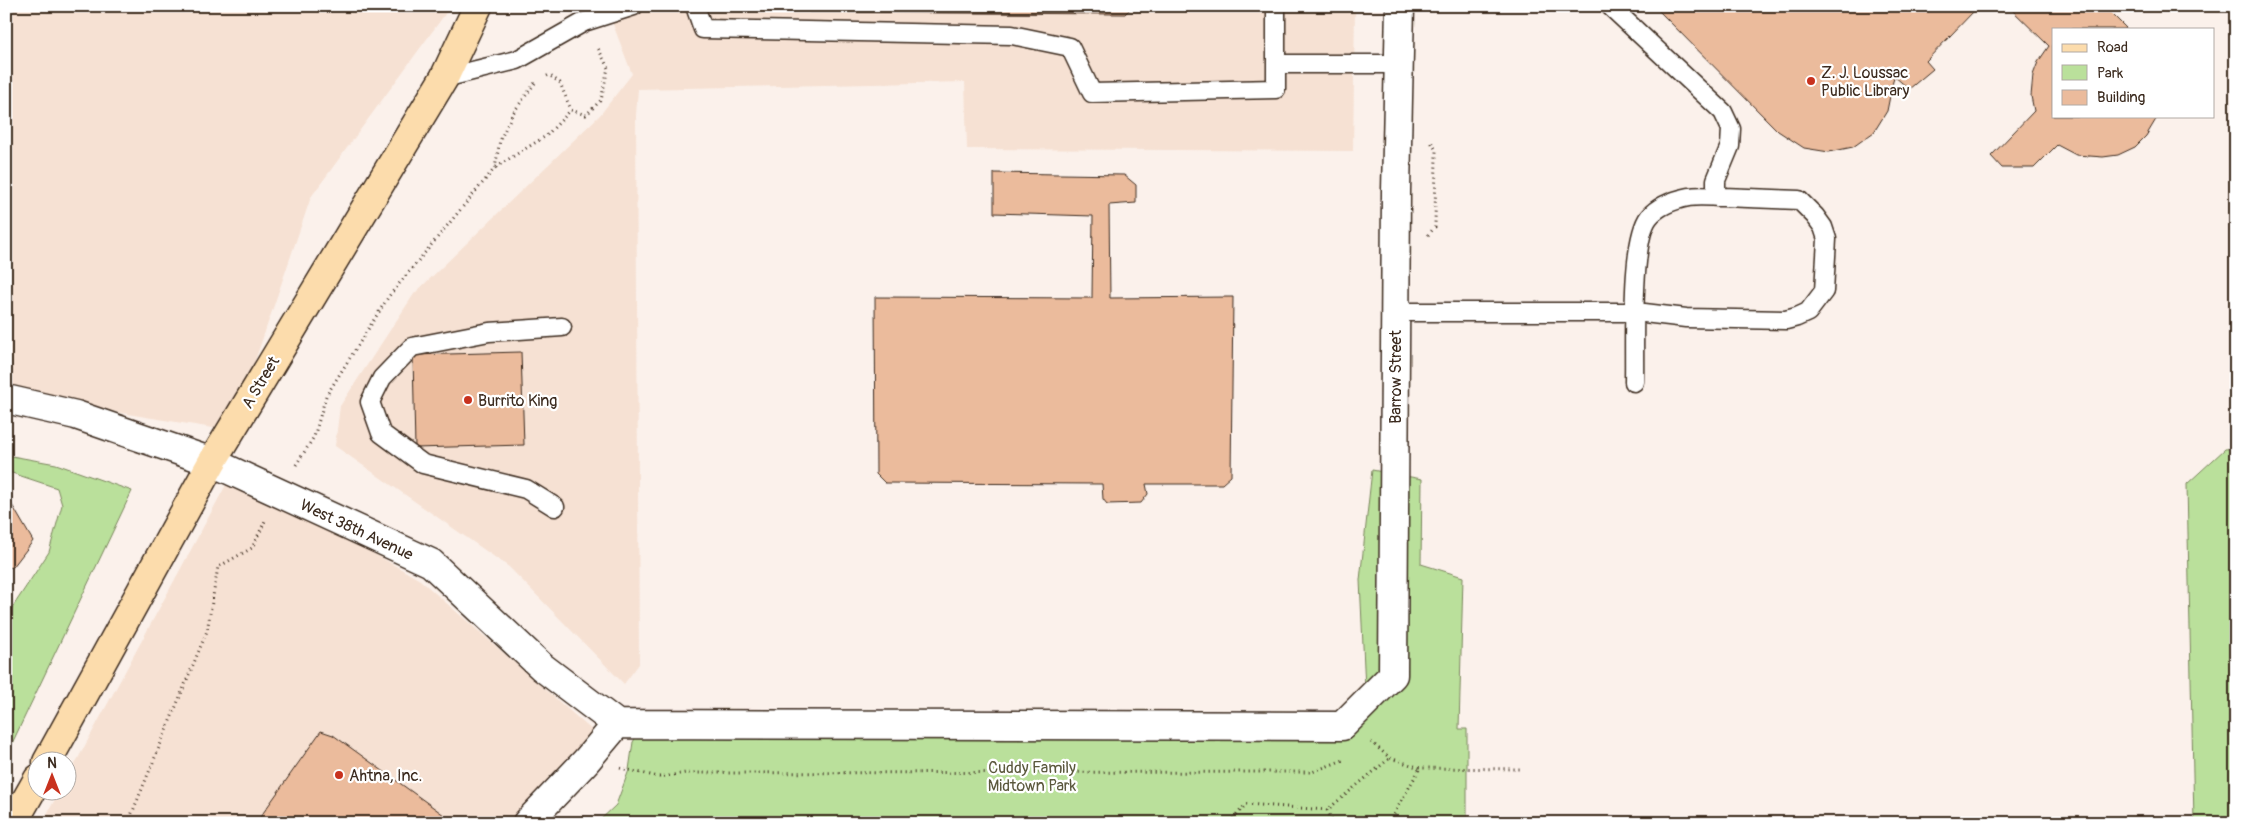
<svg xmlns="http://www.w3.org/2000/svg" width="2242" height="829" viewBox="0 0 2242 829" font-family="Pangolin,sans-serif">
  <rect width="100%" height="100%" fill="#fbf1eb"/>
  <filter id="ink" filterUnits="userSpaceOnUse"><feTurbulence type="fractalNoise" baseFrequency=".02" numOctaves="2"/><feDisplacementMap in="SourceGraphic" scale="10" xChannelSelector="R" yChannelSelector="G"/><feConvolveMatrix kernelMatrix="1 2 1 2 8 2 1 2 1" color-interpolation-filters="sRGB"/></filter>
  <g filter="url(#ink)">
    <!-- built -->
    <path fill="#f6e1d3" d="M6,6H451L311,197L231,431L6,394Z
      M606,6H1355L1353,151L967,149L965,82L638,89L636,115L639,664L624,684L509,567L335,446L340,406L414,294L600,115L632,74Z
      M233,472L420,580L594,732L528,823H42L59,792H68V777Z"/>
    <!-- green -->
    <path fill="#bae09b" stroke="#7a855c" d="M2236,448V823H2194L2187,484L2225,449Z
      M6,455L56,464L132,491L6,756V617L49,552L62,505L57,488L6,471Z
      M1372,470L1422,479L1421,564L1463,577L1459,729H1467V823H597L616,805L629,770L633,742L638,734L1352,729L1366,711L1360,580Z"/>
    <!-- building -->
    <path fill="#ebbb9c" stroke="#3b2a1e" d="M807,6H1133L1125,14L809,12Z
      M1654,6H1970L1974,11L1926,61L1933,69L1909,89L1894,76L1887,111L1874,132L1853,147L1829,152L1804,148L1778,131Z
      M2008,6H2104L2127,29H2053V116H2158L2146,136L2135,147L2118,155L2103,157L2076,155L2057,145L2034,168H2002L1991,156L2034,111L2031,96L2033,75L2038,62L2049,46Z
      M994,173L1124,175L1136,185V203L1109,205L1110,298L1233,297L1231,476L1222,484H1146L1148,494L1141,503L1107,504L1103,499L1102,484L885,483L876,474L875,297L1092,298L1093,216L994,213Z
      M521,352L524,445L415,448L413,355Z
      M6,498H8L33,541L13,567L6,568Z
      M321,731L333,735L444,815L439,823H256Z"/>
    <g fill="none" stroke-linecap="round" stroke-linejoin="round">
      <defs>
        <path id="lane" d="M695,6L703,29L1012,35L1070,47L1092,93L1276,89V64H1400
          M1276,6V64
          M1610,6L1723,112L1731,129L1730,146L1716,180V197
          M444,78L517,60L584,22L634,6
          M1396,312H1636L1686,318L1786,320L1797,317L1808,312L1824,291L1827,239L1823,227L1815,216L1799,200C1774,199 1748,198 1723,197C1712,197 1700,195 1689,197C1674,200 1659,205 1649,217C1630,241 1635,348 1634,382
          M555,507L526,489L423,464L381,433L370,402L382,378L412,347L489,332L562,327"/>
        <path id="street" d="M6,399L76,415L212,462L431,563L542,667L617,724L586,761L527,823
          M617,724L1342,726L1393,675L1396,191L1400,6"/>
        <path id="primary" d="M47,762L212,462L444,78L478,6
          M13,823L38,779"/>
      </defs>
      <!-- lane casing -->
      <use href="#lane" stroke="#3b2a1e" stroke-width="21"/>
      <!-- street casing -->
      <use href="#street" stroke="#3b2a1e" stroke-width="31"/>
      <!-- primary casing -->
      <use href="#primary" stroke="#3b2a1e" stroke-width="31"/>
      <!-- path -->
      <path stroke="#3b2a1e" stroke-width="3" stroke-dasharray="1 4" stroke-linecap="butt" d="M547,76L549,75L560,83L571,110L586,115L601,100L608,68L597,46
        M496,167L546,136L571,110
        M1428,235L1435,227L1436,150L1430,140
        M296,465L314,437L326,396L389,296L495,168L500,140L513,113L535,83
        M1371,742L1390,758L1420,768L1522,769
        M620,768L659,777L686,773L1312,772L1346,759
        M1327,810L1333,823
        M128,823L207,631L218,567L252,548L265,521
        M1230,823L1246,804L1327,810L1390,758
        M1389,823L1420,768"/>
      <!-- lane -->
      <use href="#lane" stroke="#fff" stroke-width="18"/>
      <!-- street -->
      <use href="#street" stroke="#fff" stroke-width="28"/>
      <!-- primary -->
      <use href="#primary" stroke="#fcdcac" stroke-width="28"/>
    </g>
  </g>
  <!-- markers -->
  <g fill="#c8321e" stroke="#fff" stroke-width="2">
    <circle cx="1811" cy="81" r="5"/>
    <circle cx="468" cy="400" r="5"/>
    <circle cx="339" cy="775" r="5"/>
  </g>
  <g text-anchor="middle" stroke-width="4.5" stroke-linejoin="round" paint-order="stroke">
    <!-- poi labels -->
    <g font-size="16" fill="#3b2a1e" stroke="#fff" text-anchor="start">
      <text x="1821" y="78">Z. J. Loussac<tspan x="1821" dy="18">Public Library</tspan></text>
      <text x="478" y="406">Burrito King</text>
      <text x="349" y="781">Ahtna, Inc.</text>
    </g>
    <!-- street labels -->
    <g font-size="16" fill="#3b2a1e" stroke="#fff">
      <text transform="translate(1395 377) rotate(-90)" y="6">Barrow Street</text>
      <text transform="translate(260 382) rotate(-59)" y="6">A Street</text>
      <text transform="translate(357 529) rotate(25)" y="6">West 38th Avenue</text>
    </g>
    <!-- park labels -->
    <g font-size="16" fill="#5b583d" stroke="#fff">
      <text x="1032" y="773">Cuddy Family<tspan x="1032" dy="18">Midtown Park</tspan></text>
    </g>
  </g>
  <!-- margin -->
  <rect width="2242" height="829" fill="none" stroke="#fff" stroke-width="25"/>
  <rect x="12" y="12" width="2217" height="804" fill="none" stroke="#3b2a1e" stroke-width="2" filter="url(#ink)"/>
  <!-- legend -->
  <rect x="2052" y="28" width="162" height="90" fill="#ffffff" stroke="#b1aaa5"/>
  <rect x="2062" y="44" width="25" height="8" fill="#fcdcac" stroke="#b1aaa5"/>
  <text x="2097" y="52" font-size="15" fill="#3b2a1e">Road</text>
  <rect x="2062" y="65" width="25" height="15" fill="#bae09b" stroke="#b1aaa5"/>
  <text x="2097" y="78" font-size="15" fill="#3b2a1e">Park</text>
  <rect x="2062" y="90" width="25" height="15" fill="#ebbb9c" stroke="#b1aaa5"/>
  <text x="2097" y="102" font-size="15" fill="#3b2a1e">Building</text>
  <!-- north arrow -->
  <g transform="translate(52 776)"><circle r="24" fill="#ffffff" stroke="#b1aaa5"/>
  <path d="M0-4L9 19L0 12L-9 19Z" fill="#c8321e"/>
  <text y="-8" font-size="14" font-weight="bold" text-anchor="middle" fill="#3b2a1e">N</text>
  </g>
</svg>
